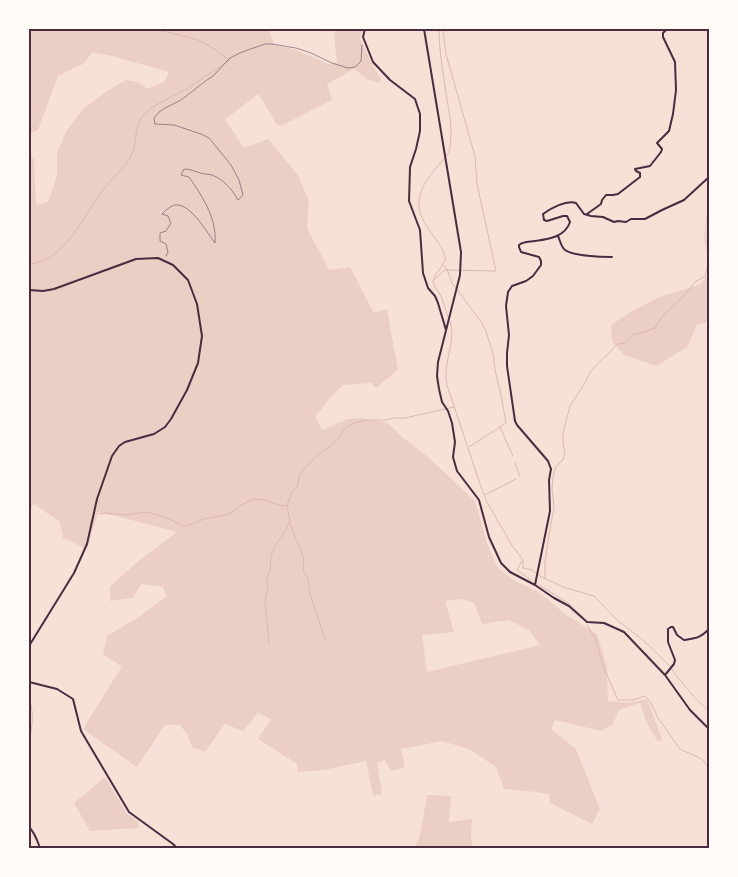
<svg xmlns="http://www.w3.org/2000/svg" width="738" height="877" viewBox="0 0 738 877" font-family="Karla,sans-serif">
  <rect width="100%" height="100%" fill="#f7e1d7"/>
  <!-- green -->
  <path fill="#ebcfc5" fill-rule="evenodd" d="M29,29H269L274,45L293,49L329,64L337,62L334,37L335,29H363L360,39L372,64L381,79L379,83L367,79L354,69L327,84L332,100L281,126L276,124L259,94L225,119L244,148L268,139L298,175L309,201L307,228L329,270L350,267L374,313L387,309L398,370L376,388L371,383L343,385L330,398L315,417L322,430L348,419L362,418L388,423L402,437L427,456L475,501L488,546L498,568L515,581L539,592L565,614L597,634L607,667L608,701L627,703L647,699L662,739L658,742L646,721L640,703L620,709L612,725L601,731L555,720L551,729L576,749L600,809L592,824L550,803L549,794L536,792L504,789L496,767L469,749L442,741L401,749L405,767L391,771L385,760L377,763L382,794L373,796L366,761L324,770L298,772L297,764L258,739L271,719L258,713L243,731L225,724L205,752L192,747L187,734L180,725H165L137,767L83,729L122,666L103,655L107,636L140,616L167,596L163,587L142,584L132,598L110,601V586L141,559L177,532L124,518L98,512L87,549L63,538L60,522L34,504L29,509V157L34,159L36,205L48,202L57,176V152L67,130L84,108L110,89L126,80L138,82L148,89L164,82L169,72L112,56L92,52L85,63L58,76L38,130L29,134ZM462,599L474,603L482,624L509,620L529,630L540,645L427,672L422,635L454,632L445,601Z
    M709,207V267L704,239L707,211Z
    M709,271V321L697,325L687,347L656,366L624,355L612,341L611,325L632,311L659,297L701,284Z
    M105,777L127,814L138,821L139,828L90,831L74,803Z
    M427,795L451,796L449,822L472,819L471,836L473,848H414L420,836Z"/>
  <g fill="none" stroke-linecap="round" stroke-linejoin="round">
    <!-- stream -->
    <path stroke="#dcb8b0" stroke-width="1" d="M439,29C439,50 443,72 446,93C449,111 453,129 450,147C450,152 446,156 443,160C431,174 418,187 419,206C420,226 448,248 445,260C442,267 436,273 433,280L434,285L441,296L448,317
      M29,264C33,263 36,263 40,262C71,251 87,209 107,185C115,175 125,168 131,156C138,143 133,127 143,116C154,103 174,97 188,88C202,79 216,69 230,60L222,55L215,49L198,40L155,29
      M443,265L447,269L452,283L482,323L486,331L493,354L495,370L501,395L506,423L469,447
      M434,280L445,270L496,271L477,184L475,156L446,54L443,29
      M450,321C457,342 442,363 447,385L480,484L487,502L503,530L513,547L521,557L523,561V568L532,570L540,576L563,587L594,596L617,620L643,640L671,667L674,673L695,698L709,711
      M500,427L513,456
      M515,463L520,477
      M485,495L516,479
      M287,505L293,490L297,487L300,474L317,455L328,448L337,440L341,435L343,430L353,423L366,420H386L394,418H405L454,407
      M287,505L291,527L304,559L303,568L304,573L308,578L310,594L325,639
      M99,514L106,513L124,515L147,512L165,517L183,526H187L204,519L226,515L234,511L241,505L253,499L263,500L282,506L286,505
      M522,561L517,570L532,581
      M545,578V563L548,541L554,507L552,489L553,477L556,466L563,460L565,452L563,444V433L570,406L585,383C589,371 599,362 608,354C611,352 613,348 616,345C619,343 621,344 624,343C628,341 630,337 633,334L641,333L655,328L665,313L680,300L695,282L705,276C709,265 709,254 709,242C709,235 707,228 709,221
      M539,585L568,603L583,617
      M587,625L596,640L603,666L618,700H633L645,696L651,703L658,718L680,749L702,759L709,768V775
      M269,643L265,601L266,595L268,591L267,577L270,571L271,556L275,546L286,530L289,522
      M29,699C34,711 33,727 29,739"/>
    <!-- path -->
    <path stroke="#4a2c40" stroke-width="0.5" d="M166,256L168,252L166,244L160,241V233L166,231L171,223L168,216L162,214C165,211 170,206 175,205C191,203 207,233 215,243C217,218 202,196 189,177L181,175L184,169C190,169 194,171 200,173C203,174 208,174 212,175C223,179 232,189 238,200L243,195L239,180L231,165L209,138L201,134L174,125L155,124L154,118L159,112L167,107L181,100L207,80L213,76L230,58L242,52L265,44H272L296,48L311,53L332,63L348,68L355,67L361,61L362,45"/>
    <!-- minor -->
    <path stroke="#4a2c40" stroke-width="2" d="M365,29L363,37L373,62L390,80L415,99L420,114V131L416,149L410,167L409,201L420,230L423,273L428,288L435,296L438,303L446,330
      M424,29L461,252L460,275L438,362L437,376L439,389L442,402L448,411L452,423L455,442L453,457L457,471L479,500L489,537L501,563L510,572L535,585L554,598L569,606L587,622L604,623L624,632L665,675L690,710L709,729
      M587,214L601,204L602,200L606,195H613L618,194L640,177V173L636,171L635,169L650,166L661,152L662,149L657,143L669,131L673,114L676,90L675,62L663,37V33L667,29
      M558,236C560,240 561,247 565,250C573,256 602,257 612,257
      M29,290L43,291L54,289L136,259L158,258L173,265L188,280L197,304L202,336L198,363L187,390L171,419L165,427L154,434L125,442L119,446L112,456L97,499L87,544L74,573L29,646
      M535,585L550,511L549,480L551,469L548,461L517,425L515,421L507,366V353L509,335L506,306L508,292L512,286L526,281L533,276L541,265V261L539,257L521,252L519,247V245C524,241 529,242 535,241C549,239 565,237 570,222L567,216H563L547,221L544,220L543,214C551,208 566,200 576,203L584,214L591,216L603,217L614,222L618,221L626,222L631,219H645L662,210L684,200L709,177
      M665,675L674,664L675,660L668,642V629L671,627H673L677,635L684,640C697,638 700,638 709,629
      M29,682L57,689L73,699L81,731L129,812L173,844L177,848
      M29,827C35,833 37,840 40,848"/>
  </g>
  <!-- border -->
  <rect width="738" height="877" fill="none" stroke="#fffaf5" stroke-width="60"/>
  <rect x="30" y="30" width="678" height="817" fill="none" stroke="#4a2c40" stroke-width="2"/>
</svg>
